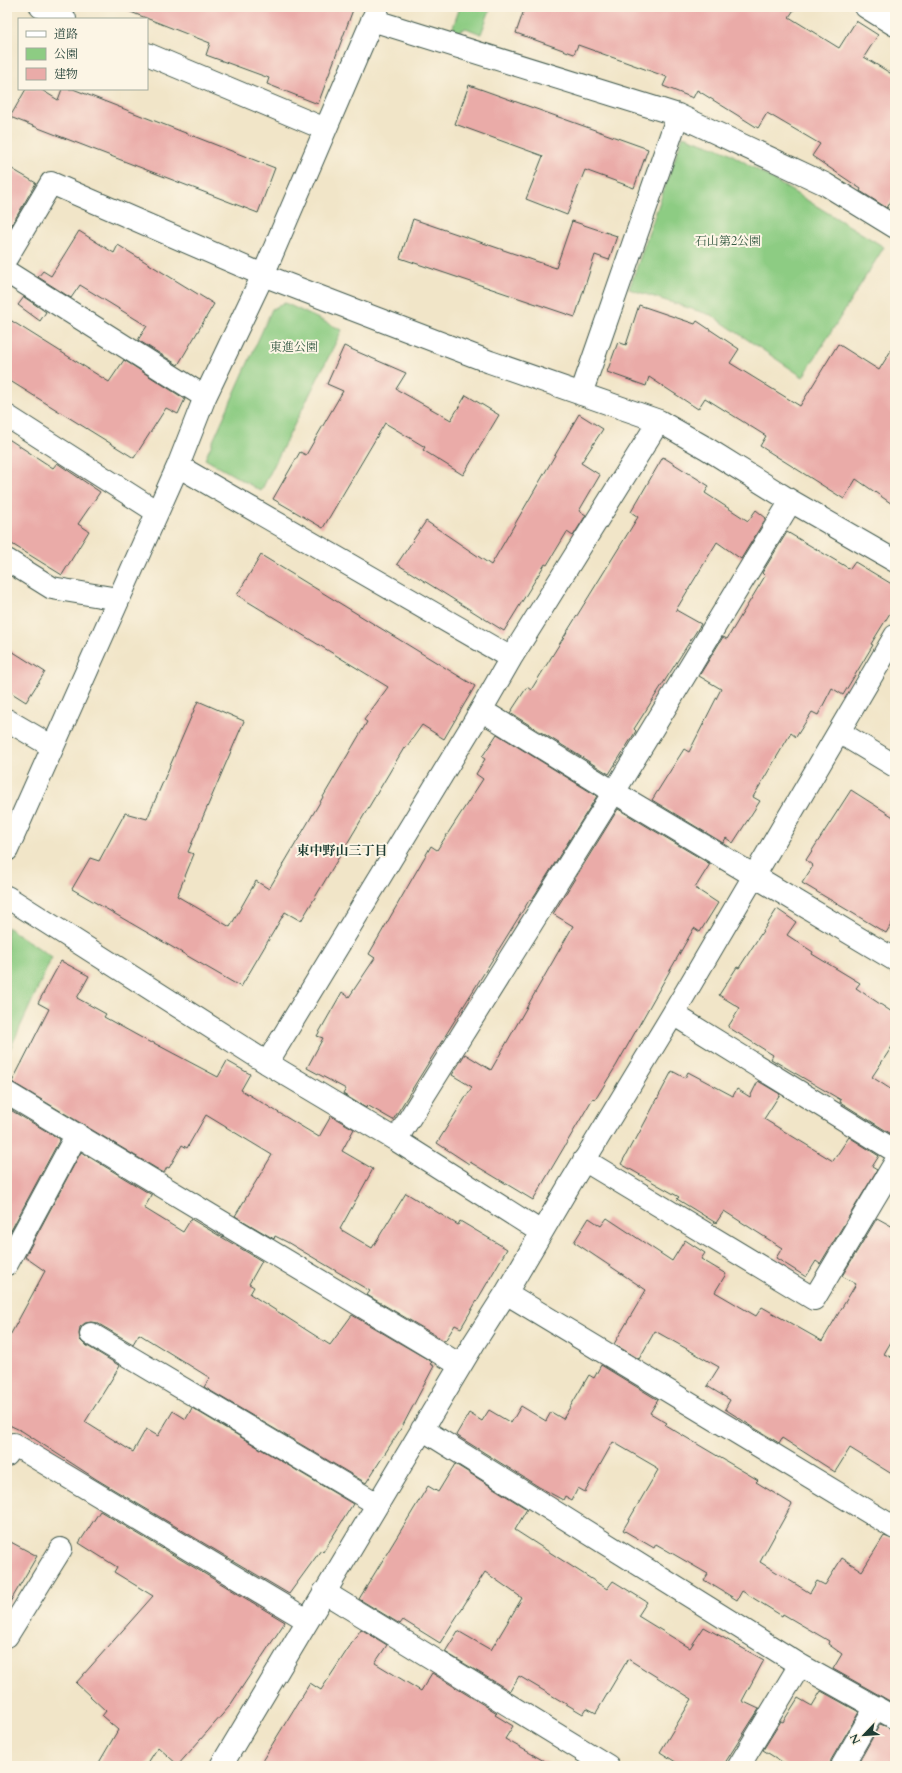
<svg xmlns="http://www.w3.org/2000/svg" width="902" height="1773" viewBox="0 0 902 1773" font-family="Cardo,'Noto Serif JP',serif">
  <rect width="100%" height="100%" fill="#fcf5e5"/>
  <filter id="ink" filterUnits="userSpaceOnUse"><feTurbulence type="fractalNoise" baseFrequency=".025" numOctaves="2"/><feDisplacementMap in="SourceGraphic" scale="8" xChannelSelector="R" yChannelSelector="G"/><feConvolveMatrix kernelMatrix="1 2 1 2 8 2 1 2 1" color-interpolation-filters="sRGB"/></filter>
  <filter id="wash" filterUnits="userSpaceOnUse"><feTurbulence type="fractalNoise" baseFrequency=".012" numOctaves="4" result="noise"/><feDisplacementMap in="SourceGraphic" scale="16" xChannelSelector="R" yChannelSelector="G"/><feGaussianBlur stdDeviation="0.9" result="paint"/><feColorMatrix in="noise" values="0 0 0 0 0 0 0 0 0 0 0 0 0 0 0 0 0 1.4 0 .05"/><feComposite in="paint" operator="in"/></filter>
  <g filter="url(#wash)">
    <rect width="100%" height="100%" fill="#f1e5c8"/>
    <!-- green -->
    <path fill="#8dcc83" stroke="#56845c" d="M460,7H491L481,34L466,28L458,32L452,30Z
      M683,136L726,151L884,247L803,377L711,315L629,289Z
      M285,303L342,330L261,491L205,459L272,309Z
      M7,927L52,957L7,1056Z"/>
    <g id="blocks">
      <!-- building -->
      <path fill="#eaaba8" d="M123,7H354L318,104L267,84L269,78L206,55L210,43L123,9Z
        M525,7H796L789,17L839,48L856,21L878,35L864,57L895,76V195L887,208L860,191L861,189L812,156L820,144L767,113L758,128L697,90L693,98L663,86L667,77L578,45L574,54L516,33Z
        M469,85L648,149L634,188L585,170L567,215L526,199L543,156L455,124Z
        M26,89H40L58,100L62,89H73L275,168L258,213L10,117Z
        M7,166L36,183L7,233Z
        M413,219L556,268L572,221L617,236L609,260L595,255L575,317L400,258Z
        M79,231L114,253L118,245L214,304L178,365L138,340L147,326L80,285L71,298L38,277L43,271L51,276Z
        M24,297L46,312L40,321L18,305Z
        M639,305L695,324L697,321L739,349L730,363L800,406L838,344L879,370L895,344V506L856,479L844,499L760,446L766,436L705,398L698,409L649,377L646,386L607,372L618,342L626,345Z
        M7,318L109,382L124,360L185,399L178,414L166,408L134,458L7,379Z
        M344,346L406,373L396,389L451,420L466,395L499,415L463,475L423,450L425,447L385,423L323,528L273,499L300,452L306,455L343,391L327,384Z
        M579,414L603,429L581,463L600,475L579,511L586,515L573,536L567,532L547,565L545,564L504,631L397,564L426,521L491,565Z
        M7,438L53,468L57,463L100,492L78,524L89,531L62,575L7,541Z
        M663,457L709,486L705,493L748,521L756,510L766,518L741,559L717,542L676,610L701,624L634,729L636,731L609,774L510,713L527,687L531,690L638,517L631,512Z
        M787,532L850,569L855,562L895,586V605L871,644L873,645L843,695L832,688L818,715L812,712L796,737L791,733L753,797L760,801L733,843L726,838L723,843L652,800L684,749L689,752L721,689L699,676L723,637L727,639L765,576L762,573Z
        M261,555L475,686L444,739L422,725L405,749L404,748L301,921L285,912L241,987L72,889L90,858L99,861L125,813L147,819L198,701L244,721L188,852L194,854L177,896L230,927L256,881L269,889L367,722L364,720L388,687L237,595Z
        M7,648L45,672L26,702L7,690Z
        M497,734L597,796L531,901L530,899L393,1120L367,1105L366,1108L343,1094L346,1089L307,1068L323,1038L317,1036L342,992L349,997L375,958L369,954L431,846L437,850L483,779L476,774L485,759L482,757Z
        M851,790L895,818V918L886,933L802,883L813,866L806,860Z
        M618,809L710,864L695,888L718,903L700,932L694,928L616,1066L595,1100L593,1098L533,1200L470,1162L469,1164L437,1143L472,1087L452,1075L465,1054L491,1070L573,926L553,914Z
        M777,909L796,922L787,935L813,952L812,954L860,983L856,988L895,1014V1042L872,1077L895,1092V1131L893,1135L840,1102L841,1100L771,1059L773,1055L728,1027L740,1008L719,995L737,967L739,968Z
        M61,961L89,976L77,998L106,1014L104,1017L151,1043L152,1042L218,1077L227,1061L250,1074L241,1090L319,1137L331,1116L354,1129L342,1151L373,1169L340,1229L372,1248L406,1193L458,1225L460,1221L507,1249L461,1328L455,1325L445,1341L367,1295L370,1291L287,1242L275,1236L274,1239L235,1216L272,1155L206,1115L187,1148L182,1145L169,1168L167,1167L164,1173L12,1082L49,1009L38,1003Z
        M672,1071L685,1078L688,1072L733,1096L737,1089L750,1097L758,1081L780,1094L764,1119L833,1161L849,1137L879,1156L872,1167L877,1170L820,1264L816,1261L806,1277L776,1258L782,1248L724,1211L716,1223L677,1199L679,1197L621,1164L634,1140L635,1141Z
        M7,1108L60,1139L7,1238Z
        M81,1152L152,1195L144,1208L183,1232L191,1219L262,1261L249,1284L254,1287L250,1294L330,1345L352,1315L432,1362L430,1364L434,1366L402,1427L366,1483L204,1387L210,1378L139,1334L133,1344L97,1323L91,1322L85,1323L80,1327L79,1334L80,1340L84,1344L120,1366L85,1422L133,1452L146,1429L158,1436L173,1411L186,1419L192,1408L353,1504L323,1552L321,1550L289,1594L96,1479L22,1431L7,1424V1341L45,1271L25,1257Z
        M589,1218L601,1226L607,1218L672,1261L685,1240L705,1253L701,1259L726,1274L715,1292L756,1316L762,1307L822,1341L856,1284L842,1276L877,1218L895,1228V1335L884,1354L895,1359V1476L850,1448L835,1472L782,1438L779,1443L756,1429L725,1409L730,1400L707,1386L719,1367L655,1331L639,1359L614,1344L646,1290L574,1242Z
        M601,1365L658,1400L650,1413L667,1423L665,1425L758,1480L756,1482L792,1504L760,1562L810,1593L817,1581L825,1585L842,1558L862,1571L884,1536L895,1540V1704L833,1669L842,1654L828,1644L829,1641L783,1614L782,1616L742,1591L737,1600L704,1580L708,1574L656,1544L654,1548L623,1530L658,1470L655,1468L656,1467L613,1442L585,1492L578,1488L572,1500L565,1496L563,1500L539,1487L456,1435L469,1413L482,1421L489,1410L511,1423L521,1406L546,1421L551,1412L563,1419L589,1375L594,1378Z
        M455,1464L527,1509L515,1530L607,1589L613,1581L647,1602L638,1616L690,1648L704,1627L764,1660L742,1701L759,1709L723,1766H682L660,1752L692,1699L628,1659L596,1713L587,1708L583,1714L519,1676L510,1691L445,1652L458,1631L491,1650L522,1598L485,1572L440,1643L403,1620L400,1624L359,1599L428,1486L438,1492Z
        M100,1511L285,1622L229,1707L178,1765L158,1747L146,1766H97L118,1730L102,1716L106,1711L76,1683L153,1596L114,1572L117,1567L79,1543Z
        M7,1540L37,1556L7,1607Z
        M361,1629L387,1645L375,1663L421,1691L432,1673L497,1713L495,1715L513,1726L505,1739L553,1766H259L310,1683L321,1690Z
        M821,1691L859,1712L831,1760L830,1766H789L763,1750L781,1721L783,1722L798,1698L812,1706Z
        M880,1724L895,1730V1766H865L859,1762Z"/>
    </g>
  </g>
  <g filter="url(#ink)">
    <use href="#blocks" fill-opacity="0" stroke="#3e564a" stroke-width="1"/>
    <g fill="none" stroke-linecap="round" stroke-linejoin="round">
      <defs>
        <path id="minor" d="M41,7L65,19
          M866,7L895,25
          M372,20L678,115L825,184L895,227
          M147,54L325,129
          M7,257L51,183L263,275L490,362L659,421L706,448L791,501L895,561
          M7,272L205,397
          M581,394L678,115
          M7,416L157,512
          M178,466L511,658
          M7,560L52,588L118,599
          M481,710L614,792L895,960
          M7,720L53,747
          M839,732L895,766
          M7,850L178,466L205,397L263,275L378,7
          M7,897L267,1063L396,1140L541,1232
          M673,1014L895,1151
          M267,1063L473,724L511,658L659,421
          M7,1093L460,1365
          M396,1140L614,792L791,501
          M584,1160L814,1299L895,1163
          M7,1264L77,1134
          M506,1293L895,1528
          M91,1334L377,1504
          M422,1429L800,1665L895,1718
          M7,1455L13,1444L307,1620
          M324,1592L608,1766
          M7,1636L61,1549
          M221,1766L474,1343L506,1293L570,1184L673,1014L895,636
          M739,1766L800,1665
          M842,1766L876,1707"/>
      </defs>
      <!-- minor casing -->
      <use href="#minor" stroke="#3e564a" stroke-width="24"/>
      <!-- minor -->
      <use href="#minor" stroke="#fff" stroke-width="22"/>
    </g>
  </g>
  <g text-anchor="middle" stroke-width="4" stroke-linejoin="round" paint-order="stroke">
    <!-- park labels -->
    <g font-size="12" fill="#355a44" stroke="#fcf5e5">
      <text x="728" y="245">石山第2公園</text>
      <text x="294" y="351">東進公園</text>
    </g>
    <!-- neighbourhood labels -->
    <g font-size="13" font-weight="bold" fill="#1f3d34" stroke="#fcf5e5">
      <text x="342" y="855">東中野山三丁目</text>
    </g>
  </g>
  <!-- margin -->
  <rect width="902" height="1773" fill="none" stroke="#fcf5e5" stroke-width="24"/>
  <!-- legend -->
  <rect x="18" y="18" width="130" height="72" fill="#fcf5e5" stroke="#a4ab9e"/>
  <rect x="26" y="31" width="20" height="6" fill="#ffffff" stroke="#a4ab9e"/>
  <text x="54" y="38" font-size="12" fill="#1f3d34">道路</text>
  <rect x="26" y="48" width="20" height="12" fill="#8dcc83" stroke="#a4ab9e"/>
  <text x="54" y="58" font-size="12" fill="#1f3d34">公園</text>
  <rect x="26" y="68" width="20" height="12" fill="#eaaba8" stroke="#a4ab9e"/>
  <text x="54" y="78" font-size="12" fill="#1f3d34">建物</text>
  <!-- north arrow -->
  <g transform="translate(864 1735) rotate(245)" stroke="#fcf5e5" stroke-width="3" paint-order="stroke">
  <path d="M0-3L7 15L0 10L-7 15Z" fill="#1f3d34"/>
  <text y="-6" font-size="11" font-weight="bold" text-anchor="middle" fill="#1f3d34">N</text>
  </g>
</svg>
